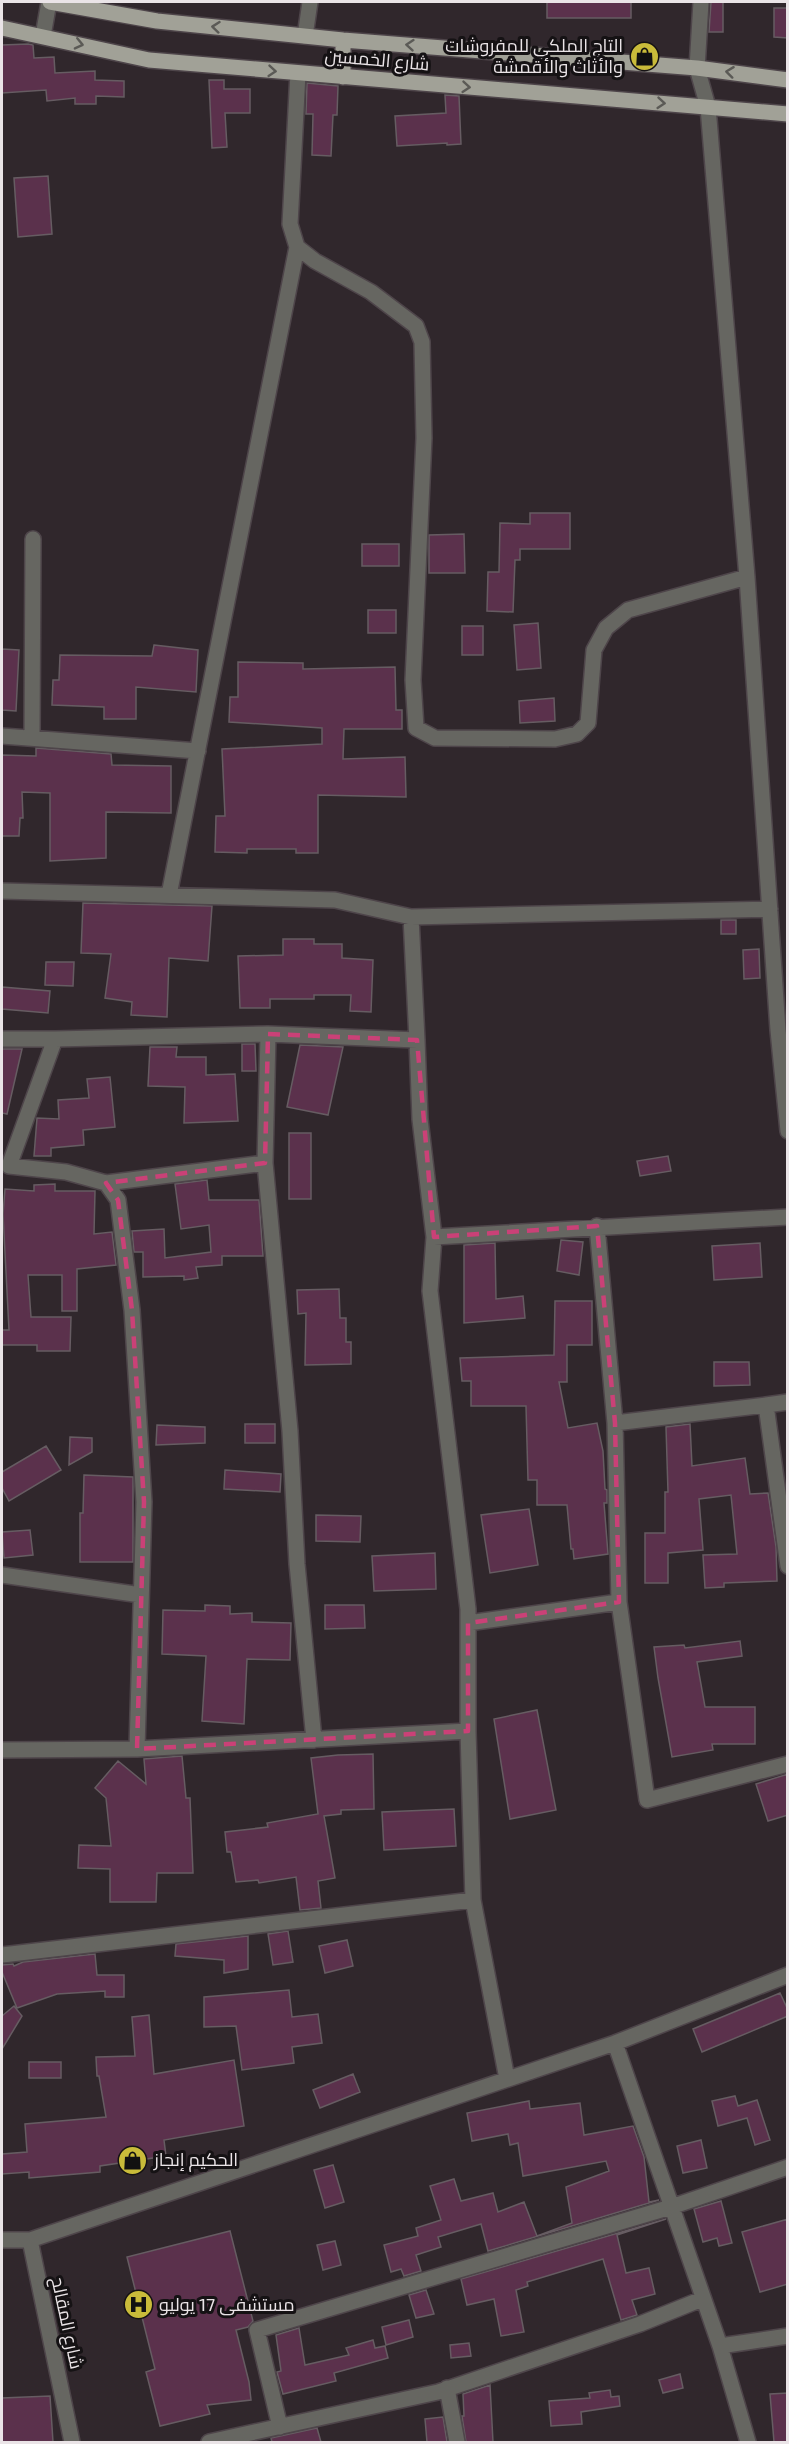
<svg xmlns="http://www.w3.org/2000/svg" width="789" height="2444" viewBox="0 0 789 2444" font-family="'Exo 2',Cairo,sans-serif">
  <rect width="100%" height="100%" fill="#30272c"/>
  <!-- building -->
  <path fill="#5b314c" stroke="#665c62" stroke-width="1.5" d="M547,2H631V18H547Z
    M711,2H723V32H709Z
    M774,8H788V38L774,37Z
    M28,44L33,45L34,58L54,57L55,73L95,71V80L124,81V97L96,96V104H75V98L47,101L46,90L2,93V45Z
    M209,80H224V89H250V113H225L227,147L212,148Z
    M307,83L338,86L337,115H333L331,156L312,155L313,114H306Z
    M445,95L459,96L461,144L447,145V143L397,146L395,116L446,113Z
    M48,176L52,234L18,237L14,178Z
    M530,513H570V549H520V560H515L513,612L487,611L488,572H499L500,523L530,524Z
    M464,534L465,573H429V535Z
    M362,544H399V566H362Z
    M368,610H396V633H368Z
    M538,623L541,668L517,670L514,625Z
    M462,626H483V655H462Z
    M154,645L198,650L196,692L136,687V719H104V707L52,705L53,680H59L60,655L152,656Z
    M2,649L19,650L16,711L2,710Z
    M238,662L303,663V669L395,667L396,710H402V729H344L343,759L405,757L406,797L318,795V853H296V849H247V853L215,852L216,816H225L222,749L322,744V728L229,722L230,697H238Z
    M554,698L555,721L520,723L519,701Z
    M36,748L111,754L112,765L171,766V813L106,812V858L50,861V793L22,792L23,818H20L19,836H2V755L36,756Z
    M83,903L212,906L208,961L169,958L167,1017L131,1015L132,1002L105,998L111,954L81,953Z
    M721,920H736V934H721Z
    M283,939H314V944H342V958L373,960L371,1012L350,1011L351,995H314V999H270V1008H240L238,956L283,955Z
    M759,949L760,978L744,979L743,950Z
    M46,962H74L73,986L45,985Z
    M2,987L50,991L48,1013L2,1009Z
    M242,1044H255L256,1071H242Z
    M300,1045L343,1047L328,1115L287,1107Z
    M150,1047H177L176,1057H206V1075L235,1074L238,1121L184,1123L185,1087L148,1086Z
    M2,1049H22L7,1114L2,1113Z
    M110,1077L115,1127L83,1130L84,1145L51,1148V1156H34L37,1118L59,1119L58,1100L89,1098L87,1079Z
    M289,1133H311V1199H289Z
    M668,1156L671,1171L640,1176L637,1161Z
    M207,1180L209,1200H259L263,1256H222V1265L196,1267L198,1278L184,1280V1276L143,1277V1252H134L132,1231L164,1229L165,1258L211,1252L209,1225L181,1229L175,1184Z
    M55,1184V1191H95L94,1234L112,1232L116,1265L77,1269V1311H62V1275H28L31,1317H71L70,1351H37V1345H2V1330H9L3,1214L5,1189L34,1191V1185Z
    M561,1240L583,1242L579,1275L557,1271Z
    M495,1243L496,1299L523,1296L525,1318L464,1323V1245Z
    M760,1243L762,1277L714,1280L712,1246Z
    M339,1289L340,1318H346V1342H351V1364L305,1365L306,1313L298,1314L297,1290Z
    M555,1301H592V1345H567V1382H559L568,1428L597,1423L603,1451L605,1489L607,1490V1503H604L608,1554L574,1559L573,1549H571L567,1505H537V1480H528L526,1406H471V1381H462L460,1358L554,1355Z
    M714,1362H749L750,1385L714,1386Z
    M245,1424H275V1443H245Z
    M690,1424L692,1466L745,1458L750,1494L768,1493L776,1547L777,1581L724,1583V1587L705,1588L703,1555L737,1554L731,1495L699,1499L703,1550L668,1553V1583H645V1533H665V1492H668L666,1427Z
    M157,1425L205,1427V1443L156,1445Z
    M70,1437L92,1438V1452L69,1465Z
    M46,1446L61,1470L9,1501L2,1488V1472Z
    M225,1470L281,1474L280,1492L224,1489Z
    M84,1475L133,1477V1562H80V1513H83Z
    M529,1509L538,1565L490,1573L481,1515Z
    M316,1515L361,1516L360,1542L316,1541Z
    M30,1530L33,1555L4,1558L2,1532Z
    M435,1553L436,1589L374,1591L372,1556Z
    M205,1605L230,1606V1614L252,1613V1622L291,1623L290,1660L247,1659L244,1724L202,1721L206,1656L162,1654L163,1610L205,1611Z
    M325,1605H364L365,1628L325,1629Z
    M740,1641L742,1656L697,1662L705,1707H755V1744H712L713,1750L672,1757L658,1678L654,1647L684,1645L685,1648Z
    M537,1710L556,1810L510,1819L494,1719Z
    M373,1754L374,1809L341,1810V1814L324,1816L335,1878L318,1881L321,1908L300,1910L296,1877L259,1883L258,1880L236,1882L231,1852H227L225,1832L268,1827L267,1823L318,1814L311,1758L338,1755Z
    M182,1756L186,1798H190L193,1873H157L156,1902H110V1869L78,1868L79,1845L111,1846L106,1798L95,1788L118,1761L146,1784L144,1759Z
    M788,1774V1815L768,1821L756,1784Z
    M454,1809L456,1846L384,1850L382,1812Z
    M288,1931L293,1962L273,1965L268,1934Z
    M248,1936V1969L224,1973V1960L175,1956L176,1944Z
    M347,1940L353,1966L325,1973L319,1946Z
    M95,1954L97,1975H124V1997H105V1991L57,1994L17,2008L2,1972V1965L13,1964L14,1966L23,1962Z
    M289,1990L292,2017L318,2014L322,2043L292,2047L294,2063L242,2070L236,2026L204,2027V1997Z
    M780,1993L788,2010V2016L702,2052L693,2029Z
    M14,2006L22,2016L2,2049V2016Z
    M149,2015L154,2074L234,2060L244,2126L164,2140L166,2156L100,2166V2172L29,2178V2172L2,2174V2154L27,2152L25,2124L106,2117L99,2076H97L96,2057L135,2056L132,2017Z
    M29,2062H61V2078H29Z
    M353,2074L360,2092L320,2108L313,2090Z
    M735,2096L738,2106L757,2100L770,2140L755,2145L747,2118L718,2126L712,2101Z
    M529,2101L530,2109L580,2103L584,2135L633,2126L644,2157L649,2202L659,2200L488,2251L481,2224L438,2237L441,2247L416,2255L421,2271L404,2276L401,2269L391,2272L384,2245L418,2236L416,2228L441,2220L430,2186L454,2179L461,2201L493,2193L498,2212L524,2202L537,2236L572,2223L566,2187L609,2171L606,2161L523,2176L518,2143L510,2145L508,2134L472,2141L467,2113Z
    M701,2140L707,2168L683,2173L677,2146Z
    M333,2165L344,2202L325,2208L314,2170Z
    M721,2201L732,2243L719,2246L717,2238L703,2242L694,2209Z
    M666,2219L617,2235L626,2273L649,2268L655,2294L632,2300L637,2315L621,2320L603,2259L527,2282L528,2286L516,2290L524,2332L501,2336L494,2299L467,2305L461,2279Z
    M788,2219V2284L760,2292L742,2232Z
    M230,2231L253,2321L248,2327L236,2330L249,2382L251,2400L207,2405L210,2414L160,2426L146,2372L155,2369L127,2257Z
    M335,2241L341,2265L323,2270L317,2245Z
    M426,2290L434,2314L416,2318L409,2295Z
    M409,2320L413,2337L386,2345L382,2327Z
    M299,2328L305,2365L349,2355L346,2348L373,2340L375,2348L385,2346L388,2358L334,2373L336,2381L283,2394L277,2372L281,2371L276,2335Z
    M469,2343L471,2356L451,2358L450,2345Z
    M680,2374L683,2388L663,2393L659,2380Z
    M490,2385L493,2442H466L462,2416H464L463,2394Z
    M610,2390L611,2397L619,2396L620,2406L581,2412L582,2424L551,2426L549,2401L590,2398L589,2393Z
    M788,2393V2442H774L770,2394Z
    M50,2396L53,2442H2V2398Z
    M443,2417L447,2442H427L425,2419Z
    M317,2428L321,2442H272L271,2438Z"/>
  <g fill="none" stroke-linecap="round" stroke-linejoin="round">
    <defs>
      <path id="minor" d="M701,2L697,68L708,107L747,577L778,1030L788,1131
        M43,36L49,2
        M305,36L310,2
        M298,73L290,224L297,247L315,261L371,292L416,326L422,342L424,438L413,680L416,728L435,738L555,739L577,734L588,723L594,650L606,628L628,610L747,577
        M2,736L198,751
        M32,738L33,539
        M2,891L335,900L411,917L417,1040
        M169,895L297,247
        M411,917L770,909
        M2,1039H55L9,1166L66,1172L106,1183L118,1200L132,1310L144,1502L137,1749L2,1750
        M55,1039L268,1034L265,1163L106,1183
        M265,1163L290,1431L297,1564L314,1740
        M597,1226L615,1423
        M434,1237L788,1217
        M788,1402L766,1405L788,1566
        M2,1575L141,1595
        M619,1602L647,1800L788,1764
        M468,1623L619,1602L615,1423L766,1405
        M468,1731L473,1900
        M137,1749L468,1731V1609L430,1291L434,1237L420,1119L417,1040L268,1034
        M2,1955L473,1900L507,2079
        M615,2043L720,2346L788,2336
        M2,2240H30L72,2442
        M30,2240L615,2043L788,1975
        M720,2346L748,2442
        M447,2388L457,2442
        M280,2427L257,2330L671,2207L788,2167
        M209,2442L438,2392L640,2324L702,2299"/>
      <path id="major" d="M50,2L157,21L343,40L697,68L788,80
        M2,28L149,60L788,114
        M343,40V77"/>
    </defs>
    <!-- minor casing -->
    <use href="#minor" stroke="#4e454a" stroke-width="18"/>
    <!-- major casing -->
    <use href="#major" stroke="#4e454a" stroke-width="18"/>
    <!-- minor -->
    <use href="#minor" stroke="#666661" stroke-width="15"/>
    <!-- major -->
    <use href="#major" stroke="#a1a197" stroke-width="15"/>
  </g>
  <!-- one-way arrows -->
  <defs><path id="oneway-chevron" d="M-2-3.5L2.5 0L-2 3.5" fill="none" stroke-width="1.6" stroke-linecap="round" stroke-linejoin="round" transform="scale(1.5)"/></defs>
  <g stroke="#5b5a56">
    <use href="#oneway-chevron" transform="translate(216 27) rotate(-174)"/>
    <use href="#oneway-chevron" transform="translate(79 44) rotate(13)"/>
    <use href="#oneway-chevron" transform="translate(410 45) rotate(-175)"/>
    <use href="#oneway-chevron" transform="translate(272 71) rotate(5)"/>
    <use href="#oneway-chevron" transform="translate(730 72) rotate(-173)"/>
    <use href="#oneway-chevron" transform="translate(466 87) rotate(5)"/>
    <use href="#oneway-chevron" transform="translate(661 103) rotate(5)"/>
  </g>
  <!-- marked area -->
  <path fill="none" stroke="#ca4177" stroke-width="4.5" stroke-dasharray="12 8" stroke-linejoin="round" d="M268,1034L417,1040L434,1237L597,1226L615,1423L619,1602L468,1623V1731L137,1749L144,1502L132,1310L118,1200L106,1183L265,1163Z"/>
  <!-- icons -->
  <defs>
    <symbol id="shop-disc" viewBox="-11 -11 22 22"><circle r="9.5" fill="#c9bb3a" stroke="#151214"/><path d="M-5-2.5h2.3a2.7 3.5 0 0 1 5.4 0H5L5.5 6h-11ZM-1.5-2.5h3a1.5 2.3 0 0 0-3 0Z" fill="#111"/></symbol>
    <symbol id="hospital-disc" viewBox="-11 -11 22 22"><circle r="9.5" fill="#c9bb3a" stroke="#151214"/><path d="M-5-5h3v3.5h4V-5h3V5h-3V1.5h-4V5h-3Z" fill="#111"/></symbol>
  </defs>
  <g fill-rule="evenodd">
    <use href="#shop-disc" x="628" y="40" width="33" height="33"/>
    <use href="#shop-disc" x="116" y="2144" width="33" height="33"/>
    <use href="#hospital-disc" x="122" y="2288" width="33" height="33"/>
  </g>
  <g text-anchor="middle" stroke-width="6" stroke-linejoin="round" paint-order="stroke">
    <!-- poi labels -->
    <g font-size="18" fill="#eae4e7" stroke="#151214" text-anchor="start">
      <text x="623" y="52" text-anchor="end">التاج الملكي للمفروشات<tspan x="623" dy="21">والأثاث والأقمشة</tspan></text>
      <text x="154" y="2166">الحكيم إنجاز</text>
      <text x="159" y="2311">مستشفى 17 يوليو</text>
    </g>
    <!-- street labels -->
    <g font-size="18" fill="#eae4e7" stroke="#151214">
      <text transform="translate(377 60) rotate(5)" y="6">شارع الخمسين</text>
      <text transform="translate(67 2323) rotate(78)" y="6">شارع المقالح</text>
    </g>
  </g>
  <!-- border -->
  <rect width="789" height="2444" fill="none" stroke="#eae4e7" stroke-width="6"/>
</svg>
